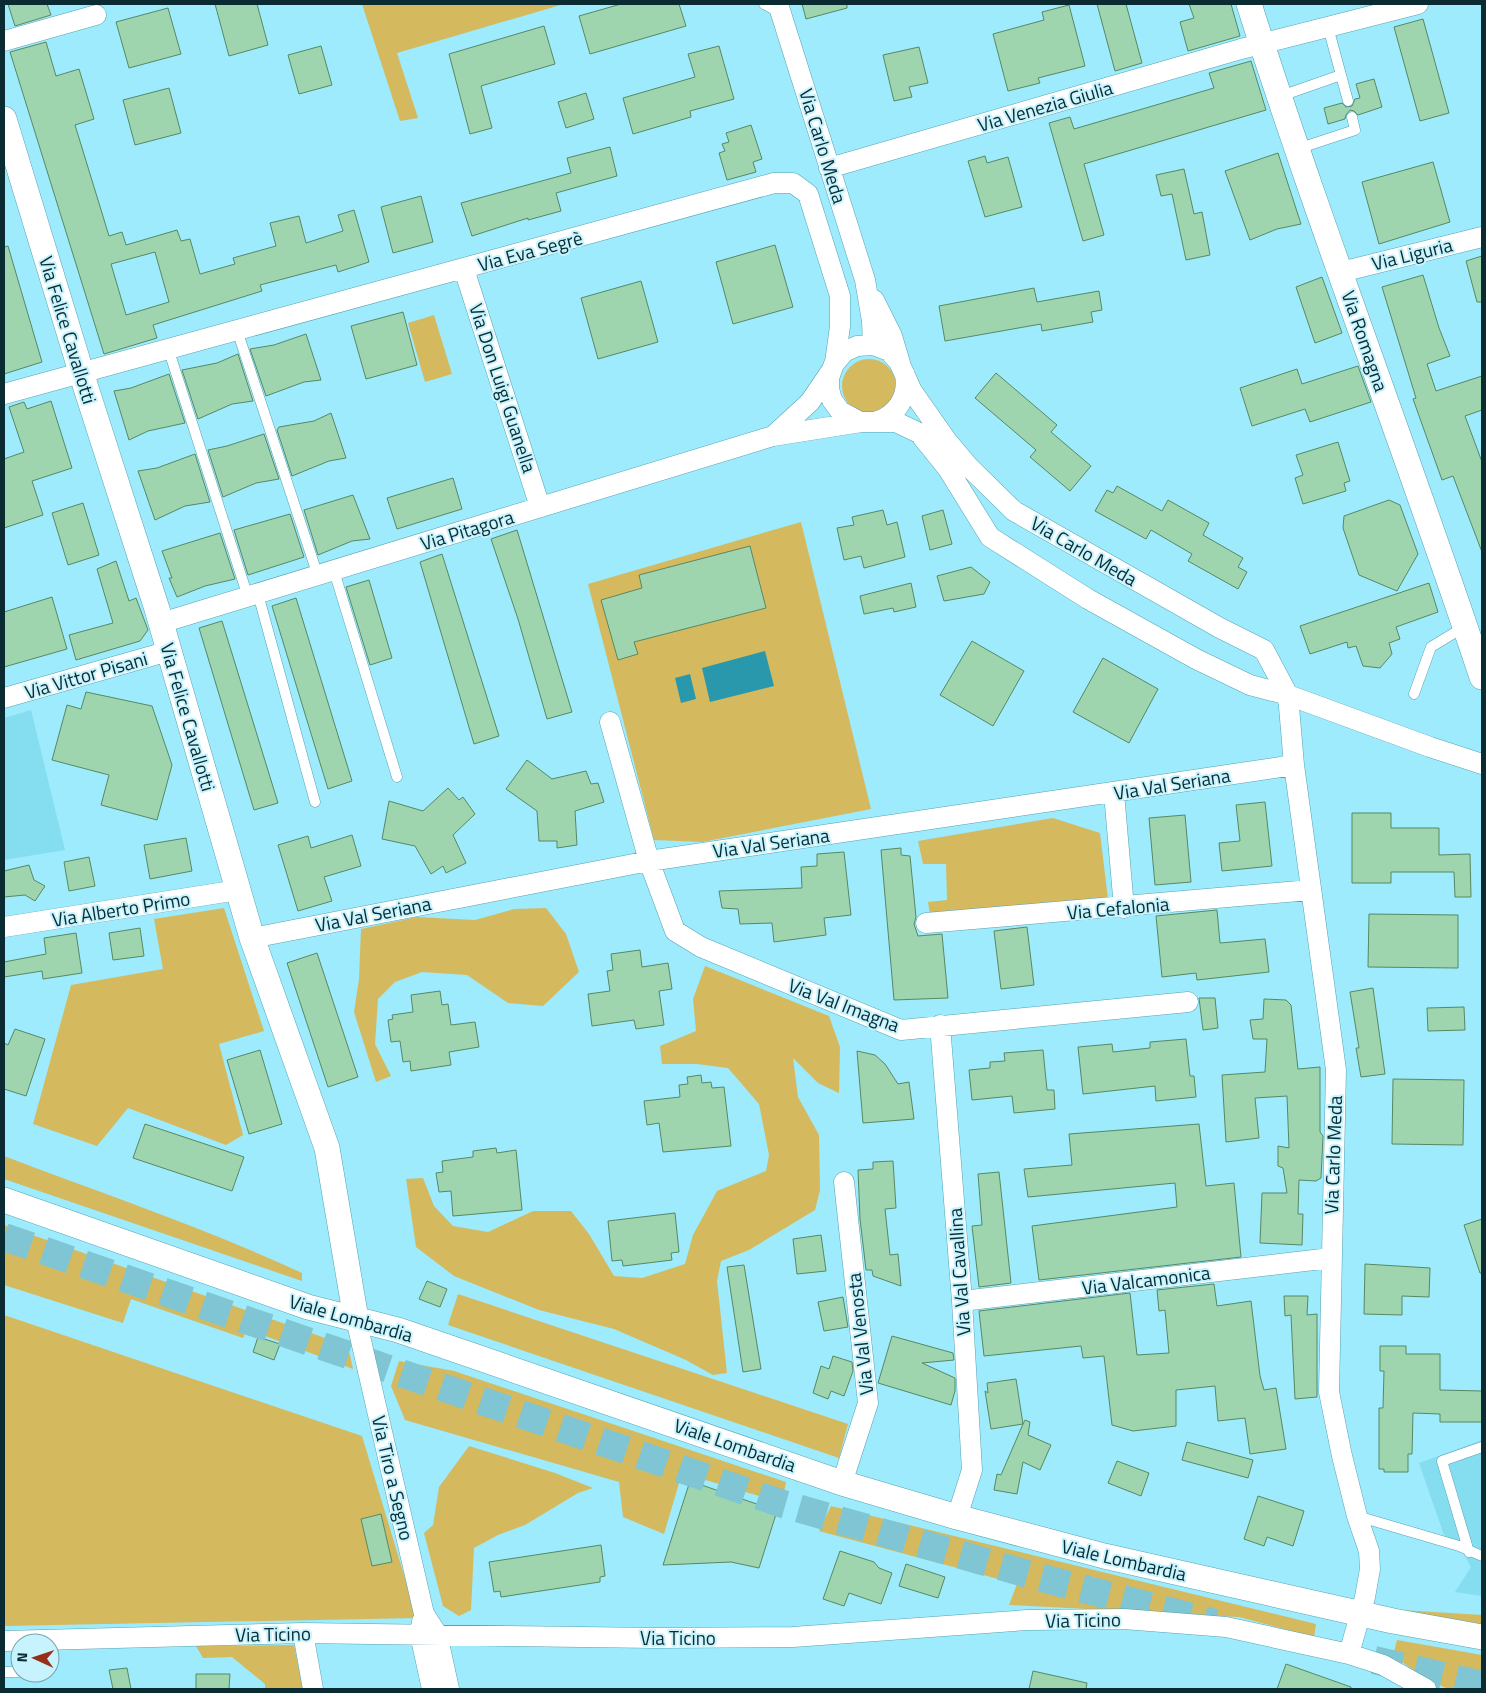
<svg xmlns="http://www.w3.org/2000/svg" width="1486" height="1693" viewBox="0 0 1486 1693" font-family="'Titillium Web',sans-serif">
  <rect width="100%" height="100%" fill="#9debfc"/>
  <!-- built -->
  <path fill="#85ddf0" d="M31,710L65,850L4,860V718Z
    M1482,1440V1596L1455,1592L1471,1567L1459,1546L1444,1535L1419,1463Z"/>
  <!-- green -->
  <path fill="#d4b95f" d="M362,4H564L397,53L418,118L400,121Z
    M434,315L452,374L425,382L408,323Z
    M842 386a27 27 0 1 1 54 0a27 27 0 1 1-54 0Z
    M801,522L871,809L702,842L654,840L588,584Z
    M1053,818L1100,833L1108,899L930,915L928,902L947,900L946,864H923L918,841Z
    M224,908L264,1031L219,1044L243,1135L226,1145L128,1108L97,1146L33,1124L71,985L163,969L154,919Z
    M546,908L566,934L579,972L543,1006L508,1003L467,975L422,972L395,982L378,999L375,1044L391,1076L376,1082L354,1012L359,979L361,929L417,917L475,920L514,909Z
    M705,966L829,1016L840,1047L839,1093L818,1083L793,1058L798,1097L819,1135L820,1190L815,1210L749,1250L721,1261L717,1281L727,1373L713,1375L686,1360L614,1329L539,1310L454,1276L416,1247L406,1179L423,1178L434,1206L453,1226L488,1232L533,1211H571L589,1234L614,1276L642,1278L685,1264L693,1235L717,1191L766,1171L769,1155L759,1104L728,1068L697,1064H662L660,1046L696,1031L693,999Z
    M4,1156C104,1194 205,1228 302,1273V1281L4,1179Z
    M4,1225L348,1346L353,1369L247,1329L243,1338L131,1299L123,1323L4,1285Z
    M458,1294L848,1424L839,1458L448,1325Z
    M4,1315L362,1436L417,1618L4,1626Z
    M399,1361L454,1371L786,1482L782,1503L682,1473L664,1534L623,1517L619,1482L405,1420L391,1386Z
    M469,1446L555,1473L593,1488L578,1493L525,1525L498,1535L474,1548L471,1610L459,1616L443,1606L424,1533L433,1525L439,1487Z
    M831,1506L1316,1624L1314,1637L1239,1617L1009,1605L1017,1584L819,1531Z
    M1401,1610L1482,1615V1626Z
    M1397,1640L1482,1655V1689H1449L1431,1682L1393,1656Z
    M294,1645L303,1689H265V1684L232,1657L203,1658L196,1646Z"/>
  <!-- water -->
  <path fill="#2998ad" d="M765,651L774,686L710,702L702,668Z
    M690,674L696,699L681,703L675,678Z"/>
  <!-- building -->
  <path fill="#9ed5ae" stroke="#558965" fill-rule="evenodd" d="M8,4H47L51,15L15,26Z
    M215,4H257L268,45L229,56Z
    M621,4H679L686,26L590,54L579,16Z
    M802,4H847V8L806,19Z
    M1097,4H1126L1142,63L1115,71Z
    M1189,4H1231L1240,36L1188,51L1180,22L1194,18Z
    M1069,5L1085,66L1038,78L1040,83L1008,91L993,34L1044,20L1042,12Z
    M168,8L181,54L129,68L116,22Z
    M1423,19L1449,113L1420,121L1394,27Z
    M544,26L555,64L481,86L492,128L470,134L449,54Z
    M46,42L56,76L79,69L94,119L75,125L109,236L122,232L126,245L177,230L181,241L190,239L200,274L235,264L233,258L276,246L270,223L299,216L306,243L343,231L338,215L354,210L369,262L338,272L336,265L260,285L262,291L153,325L157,338L104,354L10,52ZM155,252L169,302L126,315L111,264Z
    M321,46L332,85L299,94L288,55Z
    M719,46L734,99L690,111L691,117L633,134L623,98L695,77L688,54Z
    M919,47L928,83L909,87L912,97L894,101L883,55Z
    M1251,61L1266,110L1084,164L1104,235L1083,241L1049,123L1070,117L1074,129L1214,88L1209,73Z
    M1374,79L1382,107L1358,115L1354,111L1350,110L1346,115L1345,119L1328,124L1324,108L1342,103L1346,107L1352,106L1355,99L1360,98L1356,84Z
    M169,88L181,133L135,145L123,100Z
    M586,93L594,119L566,128L558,102Z
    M751,125L762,159L753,162L756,172L727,180L719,153L725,151L722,144L729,142L726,133Z
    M610,147L617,176L556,193L561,211L528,220V218L472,236L461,203L571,173L567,158Z
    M1278,153L1301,224L1277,229L1250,240L1225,171Z
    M985,156L987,163L1008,157L1022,207L985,217L968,161Z
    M1433,162L1450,222L1379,244L1362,182Z
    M1184,169L1194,214L1202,212L1210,255L1186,260L1172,194L1161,196L1156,175Z
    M421,196L433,242L393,253L381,207Z
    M775,245L793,307L733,324L716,262Z
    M8,246L42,362L4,374V247Z
    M1482,256V302H1477L1466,261Z
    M1423,275L1439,328L1450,356L1427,364L1436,391L1482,376V410L1465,416L1482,462V552L1453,476L1442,480L1413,399L1416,398L1382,287Z
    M1322,277L1342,333L1315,343L1296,287Z
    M641,281L658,342L598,359L581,298Z
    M1034,288L1037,302L1099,291L1102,310L1091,312L1093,322L1042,331L1041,324L945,341L939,306Z
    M403,312L417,365L366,379L351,326Z
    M306,334L321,380L304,382L266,396L250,349L274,345Z
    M238,354L253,401L232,404L198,419L182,370L217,363Z
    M1358,366L1371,402L1310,422L1305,409L1252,426L1240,388L1297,369L1302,384Z
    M996,373L1057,425L1051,432L1091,466L1070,491L1030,457L1036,450L975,398Z
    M169,374L185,423L148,431L129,440L114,391L131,388Z
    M51,401L72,468L32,481L43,515L4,528V459L24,452L9,407L24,402L27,409Z
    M331,413L346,458L329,461L292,476L277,430L279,427L314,421Z
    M264,434L279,479L256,483L223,497L208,450L227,446Z
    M1338,442L1350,481L1344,483L1346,491L1303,504L1295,478L1303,475L1296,455Z
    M195,454L210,502L185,506L155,520L138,471L157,468Z
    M453,478L462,509L397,529L387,498Z
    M1117,486L1162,511L1168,500L1209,523L1203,535L1243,558L1238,567L1247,572L1238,589L1188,561L1192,554L1151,530L1146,539L1095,511L1107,490L1113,493Z
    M353,495L370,539L352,541L318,555L304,510Z
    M1389,500L1400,505L1418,554L1397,591L1359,575L1343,528L1344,516Z
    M83,503L99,555L68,565L52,513Z
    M883,510L887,525L897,522L905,557L864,568L861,556L844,560L837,528L854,525L852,517Z
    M943,510L952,544L930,550L922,516Z
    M290,514L304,557L248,575L234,530Z
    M517,530L572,712L547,719L518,619L491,539Z
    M220,533L235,579L205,586L177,597L169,578H172L162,551Z
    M750,546L766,608L634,642L638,654L618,660L601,600L642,588L639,575Z
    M442,554L499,736L474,744L420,562Z
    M116,561L129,601L136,598L148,630L140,641L76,660L69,635L113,623L97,569Z
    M971,567L990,582L984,594L944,601L937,576Z
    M369,580L392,658L370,665L346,587Z
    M911,583L916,607L894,612L893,608L864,614L860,596Z
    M1429,583L1438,612L1396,627L1400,639L1389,643L1392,654L1380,668L1363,666L1356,646L1348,648L1347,642L1310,654L1300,626Z
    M52,597L67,649L4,667V612Z
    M296,598L352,781L328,789L272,606Z
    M222,621L278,803L254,810L199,628Z
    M972,641L1024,671L993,726L940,695Z
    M1103,658L1158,689L1129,743L1073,712Z
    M86,692L152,706L172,765L157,820L101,805L109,775L52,760L67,705L81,709Z
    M527,760L552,779L586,771L591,784L598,783L604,802L575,811L577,845L557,848V841H539L537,811L506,789Z
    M448,788L459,800L463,797L475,814L453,835L466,863L446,873L443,866L431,874L415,846L382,839L389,801L423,811Z
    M1265,802L1272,866L1222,871L1219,843L1240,841L1236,805Z
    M1352,813H1391V828H1439V855L1470,854L1471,897H1455L1454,872H1391V883H1352Z
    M1185,815L1191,882L1155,885L1149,818Z
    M352,835L361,866L324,877L332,901L298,911L278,845L308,836L311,848Z
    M186,838L192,871L150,879L144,845Z
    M901,848V855L910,856L916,917L914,924L918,936L942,934L948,998L894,1000L881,850Z
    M844,852L851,915L824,918L826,935L774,942L772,923L740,924L738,909L722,908L719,891L802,888L801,867L817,866V854Z
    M89,857L95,886L69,891L64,862Z
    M29,865L34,880L45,886L35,901L25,895L4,897V871Z
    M1217,910L1220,943L1265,939L1269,972L1197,980L1196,973L1162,977L1156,916Z
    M1369,914L1458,915V968L1368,967Z
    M1027,927L1034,985L1001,989L994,931Z
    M140,928L144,956L113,960L109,933Z
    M76,933L82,973L43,979L42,971L4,977V962L46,954L44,938Z
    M640,950L642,967L668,963L672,989L659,991L664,1025L636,1029L634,1020L592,1026L588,994L610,991L607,971L613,970L611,954Z
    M317,953L358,1077L328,1087L287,963Z
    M1373,988L1385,1074L1361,1077L1356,1048H1359L1350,992Z
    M440,991L442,1005L448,1004L451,1025L475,1022L479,1047L449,1052L451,1065L411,1071L410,1061L403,1062L400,1041L391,1042L388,1020L393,1019L392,1015L413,1012L411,995Z
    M1199,998H1215L1218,1028L1203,1030Z
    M1264,999L1286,1000L1291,1005L1298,1069L1320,1067V1132L1323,1136L1321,1178L1316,1181L1299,1180L1298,1214H1303L1302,1245L1260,1243L1262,1193H1287L1283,1168L1278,1166V1146L1289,1148L1287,1096L1255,1098L1259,1138L1226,1142L1222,1075L1265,1072L1267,1039H1253L1250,1020L1263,1019Z
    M1464,1007L1465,1030L1428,1031L1427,1008Z
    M15,1029L45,1039L26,1096L4,1089V1043L8,1045Z
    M1186,1039L1190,1076H1194L1196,1097L1156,1101L1155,1086L1083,1094L1078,1047L1112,1044L1113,1052L1150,1048V1042Z
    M260,1050L282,1124L249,1134L227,1060Z
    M1043,1050L1047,1090H1054L1055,1109L1014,1113L1012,1096L972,1100L969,1070L990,1068V1062L1005,1061L1004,1053Z
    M857,1051L875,1055L885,1064L898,1084L909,1082L914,1119L863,1123Z
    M701,1075L702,1083L711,1082L712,1088L724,1087L731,1146L663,1152L659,1123L647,1125L644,1101L680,1097L679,1085L688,1084L687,1077Z
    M1393,1079L1464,1080L1463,1145L1392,1144Z
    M145,1124L244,1157L232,1191L133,1158Z
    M1199,1124L1206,1186L1234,1183L1241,1257L1039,1280L1032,1226L1177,1207L1175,1183L1028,1197L1024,1169L1072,1165L1069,1134Z
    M496,1148L497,1153L516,1150L522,1210L453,1216L451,1191L439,1192L436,1173L443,1172L442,1161L473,1157V1151Z
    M893,1161L896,1208L885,1209L890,1255L898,1254L901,1286L873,1276L872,1270H866L860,1219L858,1170L873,1169V1162Z
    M999,1172L1011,1283L979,1287L972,1226L982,1225L978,1174Z
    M675,1213L679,1252L671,1253L672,1260L623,1266L622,1260L612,1261L608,1221Z
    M1482,1219V1273H1480L1464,1225Z
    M821,1235L826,1271L797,1274L793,1239Z
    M1365,1264L1430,1268L1429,1297L1402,1296V1315L1364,1314Z
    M744,1265L761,1369L743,1372L727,1267Z
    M427,1281L447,1289L440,1307L419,1299Z
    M1214,1284L1217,1306L1251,1301L1260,1376L1264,1390L1276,1388L1286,1449L1250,1454L1245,1418L1218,1421L1215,1386L1176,1390V1426L1133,1431L1112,1425L1104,1356L1083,1358L1081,1346L984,1356L979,1311L1130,1293L1137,1355L1169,1353L1165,1310L1159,1311L1157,1290Z
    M1284,1296H1308L1307,1315L1317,1314V1397L1295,1399L1291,1315L1285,1316Z
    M843,1297L848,1327L824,1331L818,1302Z
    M892,1336L953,1353L954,1360L922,1363L955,1378V1391L951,1405L878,1383Z
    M258,1337L280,1344L274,1360L253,1352Z
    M1380,1346H1406V1354H1440V1390L1482,1391V1422H1440V1414L1413,1413L1412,1454H1408V1472H1384V1469H1379V1408H1383L1384,1371H1380Z
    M833,1356L852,1362L853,1371L844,1396L831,1391L828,1399L813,1393L821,1366L829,1369Z
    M1016,1379L1023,1424L1025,1420L1030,1422L1028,1435L1051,1445L1040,1470L1023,1462L1017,1494L994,1490L997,1474L1001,1475L1023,1424L991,1429L985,1391L988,1393L987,1383Z
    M1187,1442L1253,1460L1248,1478L1182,1460Z
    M1117,1461L1149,1473L1141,1496L1108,1483Z
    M690,1481L777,1511L759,1568L731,1562L663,1565Z
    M1258,1496L1304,1511L1293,1546L1267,1537L1264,1546L1244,1539Z
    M381,1514L392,1562L372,1566L361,1519Z
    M601,1545L605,1576L600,1577V1582L501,1597L500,1591L494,1592L489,1562Z
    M840,1551L874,1562L879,1568L892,1573L881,1604L849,1593L844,1606L823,1599Z
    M906,1564L945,1577L938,1598L899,1586Z
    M1286,1664L1351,1687V1689H1277Z
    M127,1668L131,1689H113L109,1670Z
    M1033,1671L1087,1683L1086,1689H1029Z
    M196,1674H230L229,1689H196Z"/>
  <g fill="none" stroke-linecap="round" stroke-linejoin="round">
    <!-- trunk-tunnel -->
    <path stroke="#7fc5d3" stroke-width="28" stroke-dasharray="28 14" stroke-linecap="butt" d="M4,1237L783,1504L1038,1577L1215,1623
      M1374,1660L1482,1685"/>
    <defs>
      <path id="service" d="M764,4L779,12
        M1328,27L1348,101
        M1278,97L1341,75
        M1297,149L1355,130L1352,117
        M237,330L318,576
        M168,348L248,597
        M334,571L397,777
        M258,594L315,802
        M1414,694L1431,647L1464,627
        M1357,1516L1459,1546L1482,1556
        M1469,1552L1442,1461L1482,1447
        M4,1672H18L16,1641"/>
      <path id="minor" d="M778,4L865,280L872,321L873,345
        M4,41L96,15
        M829,168L1241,49L1418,4
        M464,269L540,507
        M1341,272L1482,237
        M874,300L892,336L900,363
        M4,394L774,183H793L808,194L840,296V326L835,363
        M875,422C897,416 909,396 905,375
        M773,436L810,402L831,371
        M161,623L773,436L861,422
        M4,698L169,651
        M610,722L649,861L675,931L701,947L901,1030L1188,1002
        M1114,793L1124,908
        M926,923L1310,890
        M4,927L238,890
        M252,938L649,861L1294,765
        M940,1025L962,1301L972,1470L957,1517
        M962,1301L1331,1258
        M356,1319L424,1614L437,1634L449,1689
        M842,1483L868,1403L844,1182
        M422,1622L420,1634L432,1689
        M303,1633L313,1689
        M4,1641L303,1633L655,1638L793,1637L1027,1620L1124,1619L1226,1627L1349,1654L1383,1665L1426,1689
        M1349,1654L1365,1597L1370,1569L1369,1551L1357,1516L1342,1456L1329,1392L1336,1070L1294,765L1288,695L1264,650L1220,628L1014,511L969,467L947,441L912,391L899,362L889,351L873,345L857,346L844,352L834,364L829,378V389L832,400L840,411L860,422H896L919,433L948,469L990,537L1088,599L1196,659L1250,685L1288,695L1430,747L1482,764"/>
      <path id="tertiary" d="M1249,4C1321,230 1407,452 1482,677
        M4,119L86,388L157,609L252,938L327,1148L356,1319
        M4,1200L308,1307L398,1330L842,1483L957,1517L1104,1556L1393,1621L1482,1637"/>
    </defs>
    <!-- service casing -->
    <use href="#service" stroke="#56a3b3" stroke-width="11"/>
    <!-- minor casing -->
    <use href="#minor" stroke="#56a3b3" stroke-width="21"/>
    <!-- tertiary casing -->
    <use href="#tertiary" stroke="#56a3b3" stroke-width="26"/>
    <!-- service -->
    <use href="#service" stroke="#fff" stroke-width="10"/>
    <!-- minor -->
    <use href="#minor" stroke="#fff" stroke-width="20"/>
    <!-- tertiary -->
    <use href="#tertiary" stroke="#fff" stroke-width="25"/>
  </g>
  <g text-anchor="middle" stroke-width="4" stroke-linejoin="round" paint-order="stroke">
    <!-- street labels -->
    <g font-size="19" fill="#092b31" stroke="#c6f3fd">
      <text transform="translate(1045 106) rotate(-16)" y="7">Via Venezia Giulia</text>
      <text transform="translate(823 146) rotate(73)" y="7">Via Carlo Meda</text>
      <text transform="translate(530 251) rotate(-15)" y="7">Via Eva Segrè</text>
      <text transform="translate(1412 254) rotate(-14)" y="7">Via Liguria</text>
      <text transform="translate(68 330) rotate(73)" y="7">Via Felice Cavallotti</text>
      <text transform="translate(1365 341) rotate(71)" y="7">Via Romagna</text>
      <text transform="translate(503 388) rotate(72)" y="7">Via Don Luigi Guanella</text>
      <text transform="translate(467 530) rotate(-17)" y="7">Via Pitagora</text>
      <text transform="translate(1084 551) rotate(30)" y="7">Via Carlo Meda</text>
      <text transform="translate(86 675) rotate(-16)" y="7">Via Vittor Pisani</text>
      <text transform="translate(188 717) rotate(74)" y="7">Via Felice Cavallotti</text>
      <text transform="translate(1172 784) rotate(-9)" y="7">Via Val Seriana</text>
      <text transform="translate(771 843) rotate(-8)" y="7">Via Val Seriana</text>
      <text transform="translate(1118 908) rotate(-5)" y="7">Via Cefalonia</text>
      <text transform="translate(121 909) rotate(-9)" y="7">Via Alberto Primo</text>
      <text transform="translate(373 914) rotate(-11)" y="7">Via Val Seriana</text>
      <text transform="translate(844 1005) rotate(21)" y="7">Via Val Imagna</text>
      <text transform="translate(1333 1155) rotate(-88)" y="7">Via Carlo Meda</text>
      <text transform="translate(959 1272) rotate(-94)" y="7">Via Val Cavallina</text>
      <text transform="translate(1146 1280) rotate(-7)" y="7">Via Valcamonica</text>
      <text transform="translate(351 1318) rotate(16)" y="7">Viale Lombardia</text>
      <text transform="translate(860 1334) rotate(-96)" y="7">Via Val Venosta</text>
      <text transform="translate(735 1445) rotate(19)" y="7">Viale Lombardia</text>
      <text transform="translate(393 1478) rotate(77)" y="7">Via Tiro a Segno</text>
      <text transform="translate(1124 1560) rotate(13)" y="7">Viale Lombardia</text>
      <text transform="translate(1083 1620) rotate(-1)" y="7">Via Ticino</text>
      <text transform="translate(273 1634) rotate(-1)" y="7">Via Ticino</text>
      <text x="678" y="1645">Via Ticino</text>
    </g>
  </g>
  <!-- border -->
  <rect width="1486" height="1693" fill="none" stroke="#092b31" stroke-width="10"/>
  <!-- north arrow -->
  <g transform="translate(35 1658) rotate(273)"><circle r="24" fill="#c6f3fd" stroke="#7aa3ab"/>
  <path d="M0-4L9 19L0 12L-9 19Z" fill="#972e19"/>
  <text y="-8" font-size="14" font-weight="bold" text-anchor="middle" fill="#092b31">N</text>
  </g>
</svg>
